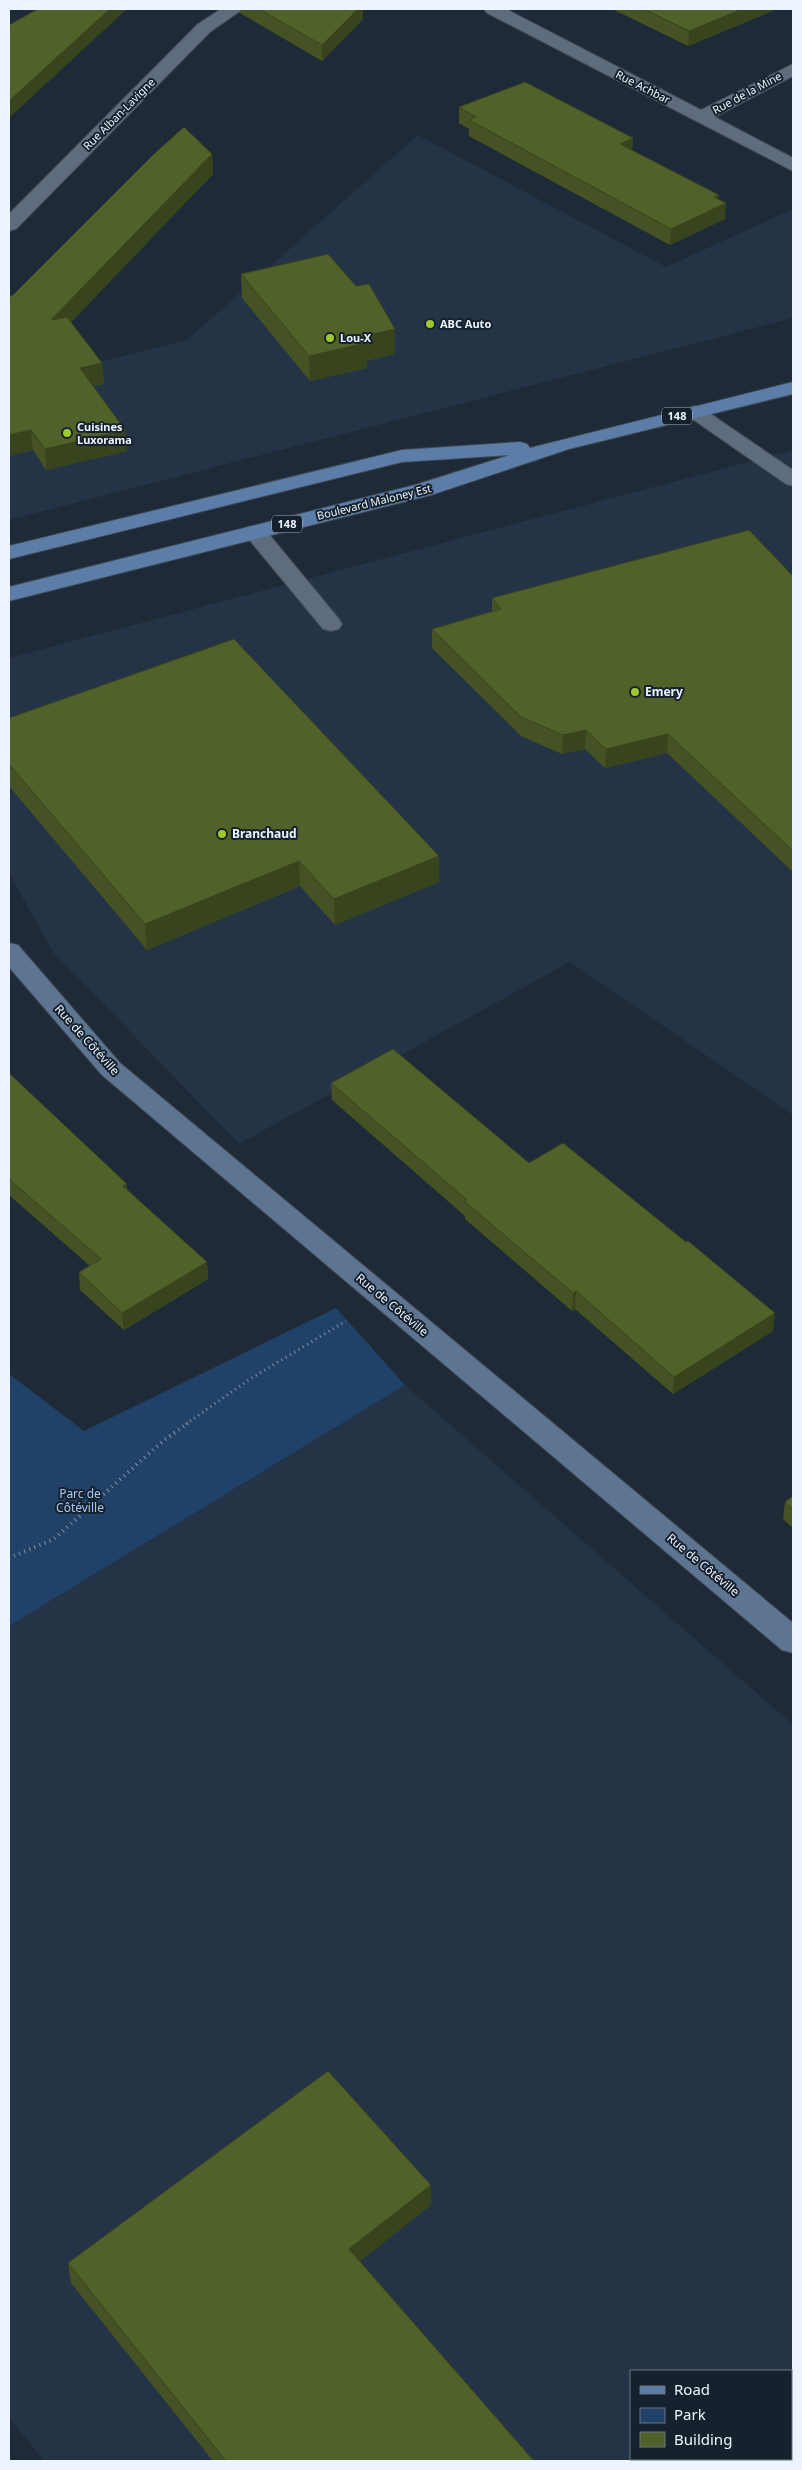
<svg xmlns="http://www.w3.org/2000/svg" width="802" height="2470" viewBox="0 0 802 2470" font-family="'Noto Sans',sans-serif">
  <rect width="100%" height="100%" fill="#1f2a38"/>
  <!-- built -->
  <path fill="#243346" fill-rule="evenodd" d="M418,135L666,267L793,209V318L9,520V385L187,340Z
    M793,450V1115L570,962L239,1144L53,952L9,873V658Z
    M405,1385L793,1725V2461H44L9,2417V1626ZM631,2371H791V2459H631Z"/>
  <!-- green -->
  <path fill="#204168" d="M336,1308L405,1385L9,1626V1374L84,1431Z"/>
  <g fill="none" stroke-linecap="round" stroke-linejoin="round">
    <defs>
      <path id="lane" d="M695,406L702,408L793,470V486L786,484L688,416L685,412L688,408Z
        M255,526L263,527L339,619L342,624L339,629L331,631L323,629L247,537L244,532L247,527Z"/>
      <path id="street" d="M221,9H243L210,32L16,229L9,231V214L198,24Z
        M484,9H506L701,110L793,64V76L715,117L793,158V171L487,13Z"/>
      <path id="secondary" d="M9,943L18,945L120,1063L793,1623V1653L782,1650L102,1075L9,967Z"/>
      <path id="primary" d="M793,382V394L569,449L431,495L9,601V587L415,485L510,455L402,462L9,559V546L402,450L520,442L527,444L530,448Z"/>
    </defs>
    <!-- lane casing -->
    <use href="#lane" stroke="#3f4954" stroke-width="2"/>
    <!-- street casing -->
    <use href="#street" stroke="#3f4954" stroke-width="2"/>
    <!-- secondary casing -->
    <use href="#secondary" stroke="#3f4954" stroke-width="2"/>
    <!-- primary casing -->
    <use href="#primary" stroke="#3f4954" stroke-width="2"/>
    <!-- path-far1 -->
    <path stroke="#88919d" stroke-width="3" stroke-dasharray="1 4" stroke-linecap="butt" d="M186,1424L250,1379L346,1321"/>
    <!-- path -->
    <path stroke="#88919d" stroke-width="4" stroke-dasharray="1 4.5" stroke-linecap="butt" d="M9,1558L54,1539L163,1441L188,1423"/>
    <!-- lane -->
    <use href="#lane" fill="#5f6c7d" fill-rule="evenodd"/>
    <!-- street -->
    <use href="#street" fill="#5f6c7d" fill-rule="evenodd"/>
    <!-- secondary -->
    <use href="#secondary" fill="#5e7592" fill-rule="evenodd"/>
    <!-- primary -->
    <use href="#primary" fill="#5c7da7" fill-rule="evenodd"/>
  </g>
  <!-- wall -->
  <path fill="#455324" d="M240,9H363V19L322,61L240,13Z
    M612,9H777L688,46Z
    M459,107L633,138L632,150L719,200L725,219L670,245L469,136V129L459,123Z
    M212,154L213,174L71,322L102,363L104,384L93,386L125,430L127,451L46,470L33,450L9,456V296H12Z
    M241,274L395,354L366,361L367,368L310,381L242,298Z
    M793,576V872L667,753L605,768L585,749L562,754L521,736L432,648V629L492,611V598Z
    M9,718L439,856V882L335,925L300,886L147,950L9,786Z
    M9,1073L127,1190L207,1262L208,1279L124,1330L80,1290L79,1272L90,1266L9,1195Z
    M331,1083L529,1163L773,1331L673,1394L575,1309L572,1311L465,1219V1216L332,1100Z
    M793,1496V1528L783,1519L785,1502Z
    M431,2205L360,2261L534,2461H213L71,2283L68,2263Z"/>
  <!-- shaded-wall -->
  <path fill="#38441d" d="M110,9H127L9,118V101Z
    M358,9H363V19L322,61V45Z
    M742,9H777L688,46L689,31Z
    M633,138L632,154L620,144Z
    M212,154L213,174L53,341L51,320Z
    M719,195L718,207L726,203L725,219L670,245L671,229L714,197Z
    M395,329V354L366,361L367,368L310,381L309,356L361,337Z
    M102,363L104,384L82,389L80,368Z
    M31,430L33,450L9,456V435Z
    M125,430L127,451L46,470L45,449Z
    M586,730L585,749L562,754L563,735Z
    M668,734L667,753L605,768L606,749Z
    M439,856V882L335,925L334,899Z
    M299,861L300,886L147,950L145,924Z
    M127,1184L128,1201L123,1186Z
    M207,1262L208,1279L124,1330L122,1313Z
    M576,1291L575,1309L572,1311L573,1293Z
    M775,1313L773,1331L673,1394L674,1377Z
    M431,2185V2205L350,2269L349,2249Z"/>
  <!-- building -->
  <path fill="#50612a" stroke="#38441d" d="M38,9H110L9,101V25Z
    M259,9H358L322,45Z
    M644,9H742L689,31Z
    M525,82L633,138L620,144L719,195L714,197L726,203L671,229L469,120L476,117L459,107Z
    M184,127L212,154L51,320L67,317L102,363L80,368L125,430L45,449L31,430L9,435V296H12L153,155Z
    M328,254L356,286L369,284L395,329L361,337L366,343L309,356L241,274Z
    M749,530L793,576V851L668,734L606,749L586,730L563,735L521,717L432,629L501,609L492,598Z
    M234,639L439,856L334,899L299,861L145,924L9,764V718Z
    M393,1049L529,1163L563,1143L686,1242L688,1241L775,1313L674,1377L576,1291L573,1293L465,1202L467,1200L331,1083Z
    M9,1073L127,1184L123,1186L207,1262L122,1313L79,1272L101,1259L9,1179Z
    M793,1496V1509L785,1502Z
    M328,2071L431,2185L349,2249L534,2461H226L68,2263Z"/>
  <!-- markers -->
  <g fill="#a0c92b" stroke="#16212e" stroke-width="2">
    <circle cx="430" cy="324" r="5"/>
    <circle cx="330" cy="338" r="5"/>
    <circle cx="67" cy="433" r="5"/>
    <circle cx="635" cy="692" r="5"/>
    <circle cx="222" cy="834" r="5"/>
  </g>
  <g text-anchor="middle" stroke-width="4" stroke-linejoin="round" paint-order="stroke">
    <!-- far-street labels -->
    <g font-size="11" fill="#ecf4fd" stroke="#16212e">
      <text transform="translate(643 87) rotate(27)" y="4">Rue Achbar</text>
      <text transform="translate(747 93) rotate(-28)" y="4">Rue de la Mine</text>
      <text transform="translate(119 114) rotate(-45)" y="4">Rue Alban-Lavigne</text>
      <text transform="translate(374 502) rotate(-14)" y="4">Boulevard Maloney Est</text>
    </g>
    <!-- far-poi labels -->
    <g font-size="11" font-weight="bold" fill="#ecf4fd" stroke="#16212e" text-anchor="start">
      <text x="440" y="328">ABC Auto</text>
      <text x="340" y="342">Lou-X</text>
      <text x="77" y="431">Cuisines<tspan x="77" dy="13">Luxorama</tspan></text>
    </g>
    <!-- shield labels -->
    <g fill="#16212e" stroke="#acb5bf" stroke-width="1">
      <rect x="662" y="407.5" width="30" height="17" rx="4"/>
      <rect x="272" y="515.5" width="30" height="17" rx="4"/>
    </g>
    <g font-size="11" font-weight="bold" fill="#ecf4fd">
      <text x="677" y="420">148</text>
      <text x="287" y="528">148</text>
    </g>
    <!-- poi labels -->
    <g font-size="12" font-weight="bold" fill="#ecf4fd" stroke="#16212e" text-anchor="start">
      <text x="645" y="696">Emery</text>
      <text x="232" y="838">Branchaud</text>
    </g>
    <!-- street labels -->
    <g font-size="12" fill="#ecf4fd" stroke="#16212e">
      <text transform="translate(87 1040) rotate(48)" y="4">Rue de Côtéville</text>
      <text transform="translate(392 1305) rotate(40)" y="4">Rue de Côtéville</text>
      <text transform="translate(703 1565) rotate(40)" y="4">Rue de Côtéville</text>
    </g>
    <!-- park labels -->
    <g font-size="12" fill="#a8c9f2" stroke="#16212e">
      <text x="80" y="1498">Parc de<tspan x="80" dy="14">Côtéville</tspan></text>
    </g>
  </g>
  <!-- border -->
  <rect width="802" height="2470" fill="none" stroke="#ecf4fd" stroke-width="20"/>
  <!-- legend -->
  <rect x="630" y="2370" width="162" height="90" fill="#16212e" stroke="#6c7581"/>
  <rect x="640" y="2386" width="25" height="8" fill="#5c7da7" stroke="#6c7581"/>
  <text x="674" y="2395" font-size="15" fill="#ecf4fd">Road</text>
  <rect x="640" y="2408" width="25" height="15" fill="#204168" stroke="#6c7581"/>
  <text x="674" y="2420" font-size="15" fill="#ecf4fd">Park</text>
  <rect x="640" y="2432" width="25" height="15" fill="#50612a" stroke="#6c7581"/>
  <text x="674" y="2445" font-size="15" fill="#ecf4fd">Building</text>
</svg>
